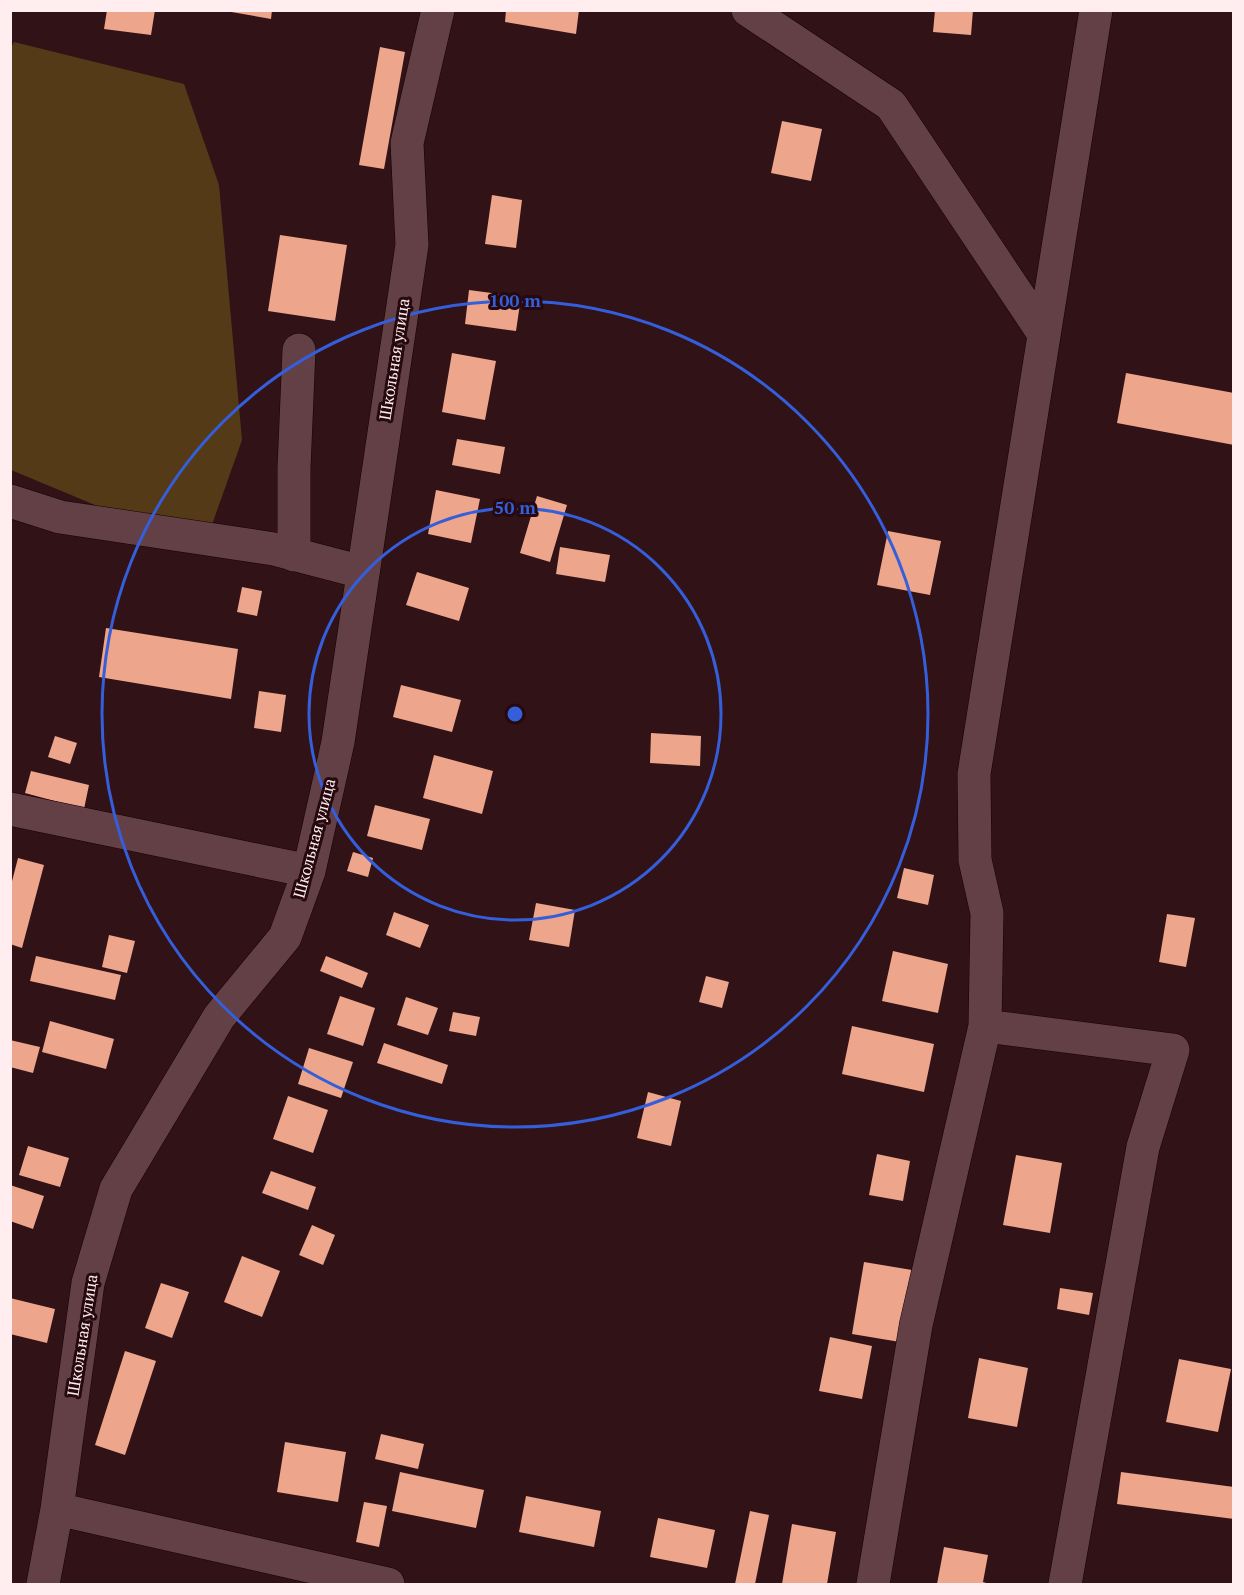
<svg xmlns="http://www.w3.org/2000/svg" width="1244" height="1595" viewBox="0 0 1244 1595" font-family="'PT Serif',serif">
  <rect width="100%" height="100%" fill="#301217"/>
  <!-- green -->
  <path fill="#553a18" d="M14,42L184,84L219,185L242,440L203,550L11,470L10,50Z"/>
  <!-- building -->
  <path fill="#eda58b" d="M107,10H155L151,35L104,29Z
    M220,10H272L271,19Z
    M506,10H579L576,34L505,22Z
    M935,10H973L971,35L933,32Z
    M380,47L405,52L384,169L359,165Z
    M782,121L822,129L811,181L771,173Z
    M492,195L522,200L516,248L485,244Z
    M280,235L347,245L335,321L268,311Z
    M469,290L521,297L516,331L465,324Z
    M452,353L496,361L485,420L442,412Z
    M1126,373L1234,393V445L1117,423Z
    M457,439L505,447L500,474L452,465Z
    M436,490L480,499L471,543L428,534Z
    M537,496L567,505L550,562L520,553Z
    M888,531L941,541L930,595L877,585Z
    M560,547L610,555L605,582L556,574Z
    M417,572L469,588L459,621L406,605Z
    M242,587L262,591L257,616L237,612Z
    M106,628L238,649L231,699L99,677Z
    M401,685L461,700L452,732L393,717Z
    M259,691L286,695L281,732L254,728Z
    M651,733L701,736L700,766L650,763Z
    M55,736L77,743L70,764L48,757Z
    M434,755L493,771L482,814L423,798Z
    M31,771L89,785L84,809L25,793Z
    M375,805L430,819L422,850L367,836Z
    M353,852L373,858L368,877L347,871Z
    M18,858L44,865L22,948L10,944V889Z
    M904,868L934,875L928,905L897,898Z
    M536,903L575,910L569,947L529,940Z
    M394,912L429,925L420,948L386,935Z
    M1167,914L1195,918L1186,967L1159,962Z
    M109,935L135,941L127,973L102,967Z
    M893,951L948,964L938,1013L882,1001Z
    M36,956L121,975L115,1000L30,981Z
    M326,956L368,973L362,988L320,971Z
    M706,976L729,982L722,1008L699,1002Z
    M340,996L375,1008L363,1046L327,1034Z
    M406,997L438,1008L428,1035L397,1025Z
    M453,1012L480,1017L476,1036L449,1031Z
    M50,1021L114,1039L106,1069L42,1052Z
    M852,1026L934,1044L924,1092L842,1074Z
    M10,1040L40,1047L33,1073L10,1067Z
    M384,1043L448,1065L442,1084L377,1063Z
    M309,1048L353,1062L341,1098L298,1084Z
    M648,1092L681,1101L671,1146L637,1138Z
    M288,1096L328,1110L313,1153L273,1139Z
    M28,1146L69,1158L60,1187L19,1175Z
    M877,1154L910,1161L903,1201L869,1195Z
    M1016,1155L1062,1163L1050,1233L1003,1225Z
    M271,1171L316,1187L308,1210L262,1193Z
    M10,1185L44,1196L33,1229L10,1221Z
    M312,1225L335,1235L323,1265L299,1255Z
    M242,1256L280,1271L262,1317L224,1302Z
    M864,1262L912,1270L900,1342L852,1334Z
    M161,1283L189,1292L172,1338L145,1328Z
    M1060,1288L1093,1293L1089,1315L1057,1309Z
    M10,1298L55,1309L47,1343L10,1334Z
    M830,1337L872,1346L862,1399L819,1391Z
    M125,1351L156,1361L125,1455L95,1445Z
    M979,1358L1028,1368L1017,1427L968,1418Z
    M1179,1359L1231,1369L1218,1432L1166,1422Z
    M381,1434L424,1444L418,1469L375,1459Z
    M285,1442L346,1452L338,1502L277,1492Z
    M400,1472L484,1490L476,1528L392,1511Z
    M1121,1472L1234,1487V1519L1117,1504Z
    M526,1496L601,1511L594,1547L519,1532Z
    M364,1502L387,1506L379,1547L356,1542Z
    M750,1511L769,1515L755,1584H735Z
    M658,1518L715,1530L707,1568L650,1557Z
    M792,1524L836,1532L827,1584H782Z
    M944,1547L988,1555L983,1582L989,1584H937Z"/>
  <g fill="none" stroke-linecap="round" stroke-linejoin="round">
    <defs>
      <path id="minor" d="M748,10L891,105L1044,334
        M10,501L60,517L274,549L362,572
        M294,555V468L299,350
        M10,809L309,871
        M57,1509L388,1584
        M43,1584L57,1509L88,1283L116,1189L219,1017L285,937L309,871L338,742L412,245L407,143L438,10
        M873,1584L916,1325L985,1026
        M1065,1584L1143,1147L1173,1050L985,1026L987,913L975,860L974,774L1096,10"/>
    </defs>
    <!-- minor casing -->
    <use href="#minor" stroke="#160104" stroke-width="34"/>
    <!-- minor -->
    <use href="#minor" stroke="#634045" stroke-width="33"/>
  </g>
  <!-- distance rings -->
  <g fill="none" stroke="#345eda" stroke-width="3">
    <circle cx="515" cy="714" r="206"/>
    <circle cx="515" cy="714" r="413"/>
  </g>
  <g text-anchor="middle" stroke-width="6" stroke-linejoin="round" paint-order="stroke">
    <!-- street labels -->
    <g font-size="16" fill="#ffedef" stroke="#25090f">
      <text transform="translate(394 359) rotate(-81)" y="6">Школьная улица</text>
      <text transform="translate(314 838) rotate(-75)" y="6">Школьная улица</text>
      <text transform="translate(82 1335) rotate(-81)" y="6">Школьная улица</text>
    </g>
  </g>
  <circle cx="515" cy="714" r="9" fill="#345eda" stroke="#25090f" stroke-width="3"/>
  <g font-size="18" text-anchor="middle" font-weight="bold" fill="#345eda" stroke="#25090f" stroke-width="6" stroke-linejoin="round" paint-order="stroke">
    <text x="515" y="307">100 m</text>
    <text x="515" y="514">50 m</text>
  </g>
  <!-- border -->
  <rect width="1244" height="1595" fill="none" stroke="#ffedef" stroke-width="24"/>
</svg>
